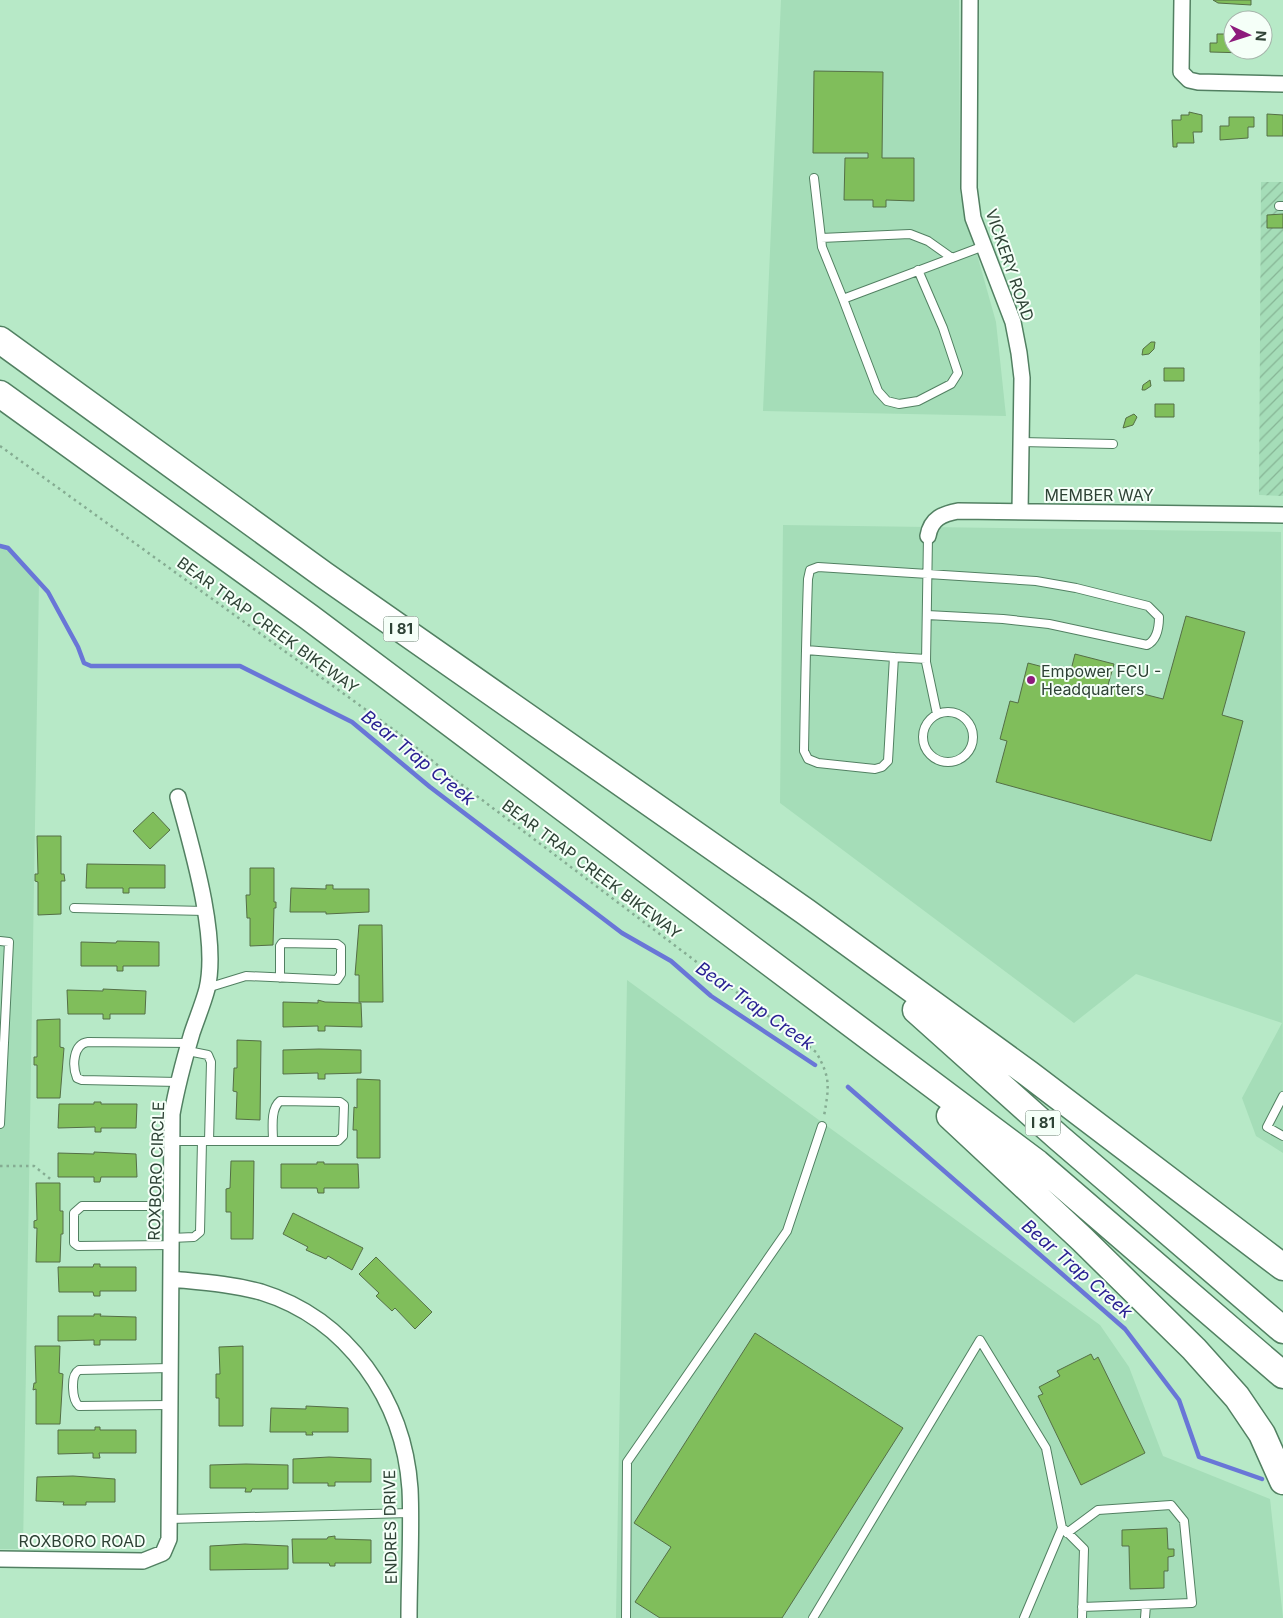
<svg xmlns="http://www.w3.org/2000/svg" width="1283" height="1618" viewBox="0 0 1283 1618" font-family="Inter,sans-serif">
  <defs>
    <pattern id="industrial-furrows" width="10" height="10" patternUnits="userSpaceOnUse" patternTransform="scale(1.25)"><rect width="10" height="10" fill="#a5ddb8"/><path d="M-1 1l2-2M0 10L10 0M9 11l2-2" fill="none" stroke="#87b596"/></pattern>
  </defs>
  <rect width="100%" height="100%" fill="#b7e9c7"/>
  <!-- built -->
  <path fill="#a5ddb8" d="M781,0H959L960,194L996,322L1006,416L763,411Z
    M783,525L1281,532L1283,1153L1256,1136L1242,1098L1282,1023L1136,974L1074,1023L780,803Z
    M0,546L8,548L39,582L23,1549H0Z
    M627,980L1100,1325L1129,1367L1163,1456L1270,1499L1283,1618H616Z"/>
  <!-- industrial -->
  <path fill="url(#industrial-furrows)" d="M1261,182H1283V496L1259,495Z"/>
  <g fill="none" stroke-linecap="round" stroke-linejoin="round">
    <!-- stream -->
    <path stroke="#6976d7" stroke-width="4.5" d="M0,546L8,548L48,592L78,647L84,663L91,666H240L352,722L430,787L622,933L671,961L711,996L815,1065
      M848,1087L1125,1329L1179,1400L1199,1457L1262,1479"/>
  </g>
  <!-- building -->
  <path fill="#80be5b" stroke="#546f46" d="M1213,0H1251V5L1218,3Z
    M1228,28H1233V50H1248V53L1210,52V43H1217V34H1227Z
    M814,71L883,72L882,158H914V201L886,200V207H873V200H844L845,158H868V153H813Z
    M1189,112L1202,115V132H1193L1194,143H1177V147H1173L1172,120H1181V115H1189Z
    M1267,114L1283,115V136H1267Z
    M1229,117H1254V127H1248V138L1220,140V126H1229Z
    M1283,214V228H1267V215Z
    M1151,342H1155L1154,349L1149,354L1142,355L1143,349Z
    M1164,368H1184V381H1164Z
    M1150,380L1151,386L1145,390H1142L1143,385Z
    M1155,404H1174V417H1155Z
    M1134,414L1137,417L1133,425L1123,428L1126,418Z
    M1186,616L1245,632L1222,715L1243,721L1211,841L996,782L1007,741L1000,739L1010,701L1018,703L1028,663L1070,674L1075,654L1114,664L1108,685L1163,699Z
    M153,812L170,830L150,849L133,831Z
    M37,836H61V874H64L65,881H61V914L38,915V882L35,881V874H38Z
    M87,864L165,865V888H129V893H123V888H86Z
    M250,868H274V902H276V908H274L273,945L250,946V918H247L246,895H250Z
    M326,885H333V889H369V912L326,914V912H290L291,888L326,889Z
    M359,925H382L383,1002H359V975H355Z
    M117,941L159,942V966H123V971H117V966H81V942L116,943Z
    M103,989L146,991L145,1014H110V1019H103V1014H68L67,990L103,991Z
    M318,1000L325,1002L361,1003L362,1027L325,1026V1031H318V1026L283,1027V1002L318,1003Z
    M60,1019V1047L64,1048L60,1098H37V1065H34V1057H37V1020Z
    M237,1040L261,1041L260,1120L236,1119L237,1092L233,1091L234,1068H237Z
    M319,1049L361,1050V1073L325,1074V1079H318V1073L283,1074V1050Z
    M357,1079L380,1080V1158H357V1130H353L354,1107L357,1108Z
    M94,1102H101V1104H137L136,1128H101V1132H95V1127L58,1128L59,1104H94Z
    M94,1152L136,1154L137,1177H101L100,1182H94V1177H58V1153L94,1154Z
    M231,1161H254L253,1239H231V1212H226V1189L230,1188Z
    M317,1162H324V1164H358L359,1188H324V1193H318L317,1188H281V1164H317Z
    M36,1183H60V1211H63V1234H61L60,1262H36L37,1228H34V1221L37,1220Z
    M293,1213L363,1248L352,1270L328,1256L326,1259L306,1250L308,1247L283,1234Z
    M376,1257L432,1312L415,1329L395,1308L392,1311L376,1296L379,1293L359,1274Z
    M94,1264H100V1267H136V1291H100V1296H94L93,1292H59L58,1267H93Z
    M94,1314H101L100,1316L136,1317V1340H100V1345H94V1340L58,1341V1316H94Z
    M755,1333L903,1428L782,1618H660L635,1602L671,1547L634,1523Z
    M35,1346H60L59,1373L63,1374L60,1424H36V1389L33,1390L34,1383H36Z
    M243,1346V1426H219V1398H216V1374H220L219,1347Z
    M1091,1354L1094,1360L1098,1357L1145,1453L1081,1485L1038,1396L1043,1394L1039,1387L1060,1376L1057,1371Z
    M306,1406L348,1408V1432H312L313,1435H306V1432H270L271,1408L306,1409Z
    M95,1427H100V1430H136V1453H99L100,1458H93V1453L58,1454V1430H95Z
    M329,1457L371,1459V1482H335V1486H328V1483H293V1459Z
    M246,1464L288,1465V1489H252L251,1492H245L246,1488H210V1465Z
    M73,1476L115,1479V1502H86V1505H63L64,1502L36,1501L37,1477Z
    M1167,1528L1168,1549H1174V1556L1168,1557V1571H1164V1588L1130,1589L1129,1546H1122V1530Z
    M335,1536V1539L371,1540V1563H335V1566H330L329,1563H293L292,1539H327L328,1537Z
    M245,1544L288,1546V1569L210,1570V1546Z"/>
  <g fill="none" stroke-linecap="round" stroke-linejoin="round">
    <defs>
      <path id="lane" d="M814,178L822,247L843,299
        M1279,206H1283
        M821,238L910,234L928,241L952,258
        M918,270L943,328L958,373L951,384L918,401L899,404L887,401L878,391L843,299L984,246
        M1021,442L1113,444
        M928,536L926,662L937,714
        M806,650L894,657L888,761L882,767L875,769L818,763L808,759L804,751C805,694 806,636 808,579L810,570L818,567L1036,581L1076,588L1148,606L1159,617C1159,627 1157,640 1147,645L1049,624L1003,619L927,615
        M894,657L926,659
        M923 737a25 25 0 1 1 50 0a25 25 0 1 1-50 0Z
        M74,908L205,911
        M0,941L9,942L0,1124
        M207,988L246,976L337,980L341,974V947L337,944L282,943L280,946V978
        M178,1082L82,1080L77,1078C72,1066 73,1044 88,1042L189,1043
        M1283,1096L1267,1127L1283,1136
        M172,1141H209L211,1062L208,1055L188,1051
        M209,1141H338L343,1136L344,1105L340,1102L280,1101C270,1109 273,1129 273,1141
        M171,1238L194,1237L200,1232L202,1141
        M171,1245L78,1246L74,1243V1213L82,1206H171
        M170,1405L79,1406C72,1400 70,1375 79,1370L170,1368
        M169,1519L410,1513
        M1065,1530L1084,1549L1082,1618
        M1067,1533L1098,1510L1171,1505L1184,1521L1192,1603L1082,1607
        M626,1618L627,1462L787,1231L822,1126
        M813,1618L980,1340L1046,1448L1062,1528L1024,1618
        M1145,1618L1146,1605"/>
      <path id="street" d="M970,0L969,188L973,218L1013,322L1019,353L1022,378L1020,512
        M1182,0L1181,72L1189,80L1198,82L1283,84
        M928,536C931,518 943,514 958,511L1283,515
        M171,1279C201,1282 232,1284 261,1292C348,1319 404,1400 410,1489C412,1531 409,1575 409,1618
        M0,1559L143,1561L163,1553L169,1539L172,1114C177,1086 184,1060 192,1033C197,1018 203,1004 207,989C219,938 192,848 178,797"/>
      <path id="highway" d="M0,340L324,575L806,912L1029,1074L1283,1267
        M0,394L309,617L1037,1163L1283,1375
        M916,1010L1058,1137L1283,1330
        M950,1116L1082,1239L1194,1349L1237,1397L1262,1434L1283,1481"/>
    </defs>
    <!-- lane casing -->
    <use href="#lane" stroke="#528062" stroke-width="10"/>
    <!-- street casing -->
    <use href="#street" stroke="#528062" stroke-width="18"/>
    <!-- highway casing -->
    <use href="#highway" stroke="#528062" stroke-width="29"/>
    <!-- path -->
    <path stroke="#85ac92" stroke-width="2.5" stroke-dasharray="2.5 4" stroke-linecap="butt" d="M0,446L401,735L457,781L816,1052C831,1078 829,1087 824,1116
      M0,1166H34L53,1181"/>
    <!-- lane -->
    <use href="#lane" stroke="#fff" stroke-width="8"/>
    <!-- street -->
    <use href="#street" stroke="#fff" stroke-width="15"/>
    <!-- highway -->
    <use href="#highway" stroke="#fff" stroke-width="26"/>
  </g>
  <!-- markers -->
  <circle fill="#8d1a7c" stroke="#f5fff8" stroke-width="2" cx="1031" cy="680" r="5"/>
  <g text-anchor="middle" stroke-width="4" stroke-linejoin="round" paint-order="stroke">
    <!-- shield labels -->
    <g fill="#f5fff8" stroke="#6a7b70" stroke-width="1">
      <rect x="383.5" y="616.5" width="35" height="25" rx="4"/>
      <rect x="1025.5" y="1110.5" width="35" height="25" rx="4"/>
    </g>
    <g font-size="15" font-weight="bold" fill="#2e4235">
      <text x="401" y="634">I 81</text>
      <text x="1043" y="1128">I 81</text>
    </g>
    <!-- street labels -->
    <g font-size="16" fill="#2e4235" stroke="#f5fff8">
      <text transform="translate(1010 265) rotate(71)" y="6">VICKERY ROAD</text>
      <text x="1099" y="501">MEMBER WAY</text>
      <text transform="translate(268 625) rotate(36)" y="6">BEAR TRAP CREEK BIKEWAY</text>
      <text transform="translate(592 869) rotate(37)" y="6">BEAR TRAP CREEK BIKEWAY</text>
      <text transform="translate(156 1171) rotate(-88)" y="6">ROXBORO CIRCLE</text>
      <text transform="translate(390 1527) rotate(-91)" y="6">ENDRES DRIVE</text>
      <text x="82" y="1547">ROXBORO ROAD</text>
    </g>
    <!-- poi labels -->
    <g font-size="16" fill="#2e4235" stroke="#f5fff8" text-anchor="start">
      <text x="1041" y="677">Empower FCU -<tspan x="1041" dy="18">Headquarters</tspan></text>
    </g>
    <!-- water labels -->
    <g font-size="18" font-style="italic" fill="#292193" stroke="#f5fff8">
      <text transform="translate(418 758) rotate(39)" y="6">Bear Trap Creek</text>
      <text transform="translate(755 1006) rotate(35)" y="6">Bear Trap Creek</text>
      <text transform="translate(1077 1269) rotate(41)" y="6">Bear Trap Creek</text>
    </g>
  </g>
  <!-- north arrow -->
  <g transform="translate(1248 35) rotate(94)"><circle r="24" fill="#f5fff8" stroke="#a5b3aa"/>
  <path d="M0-4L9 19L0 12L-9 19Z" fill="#8d1a7c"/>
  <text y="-8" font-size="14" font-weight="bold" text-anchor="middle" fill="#2e4235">N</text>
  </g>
</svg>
